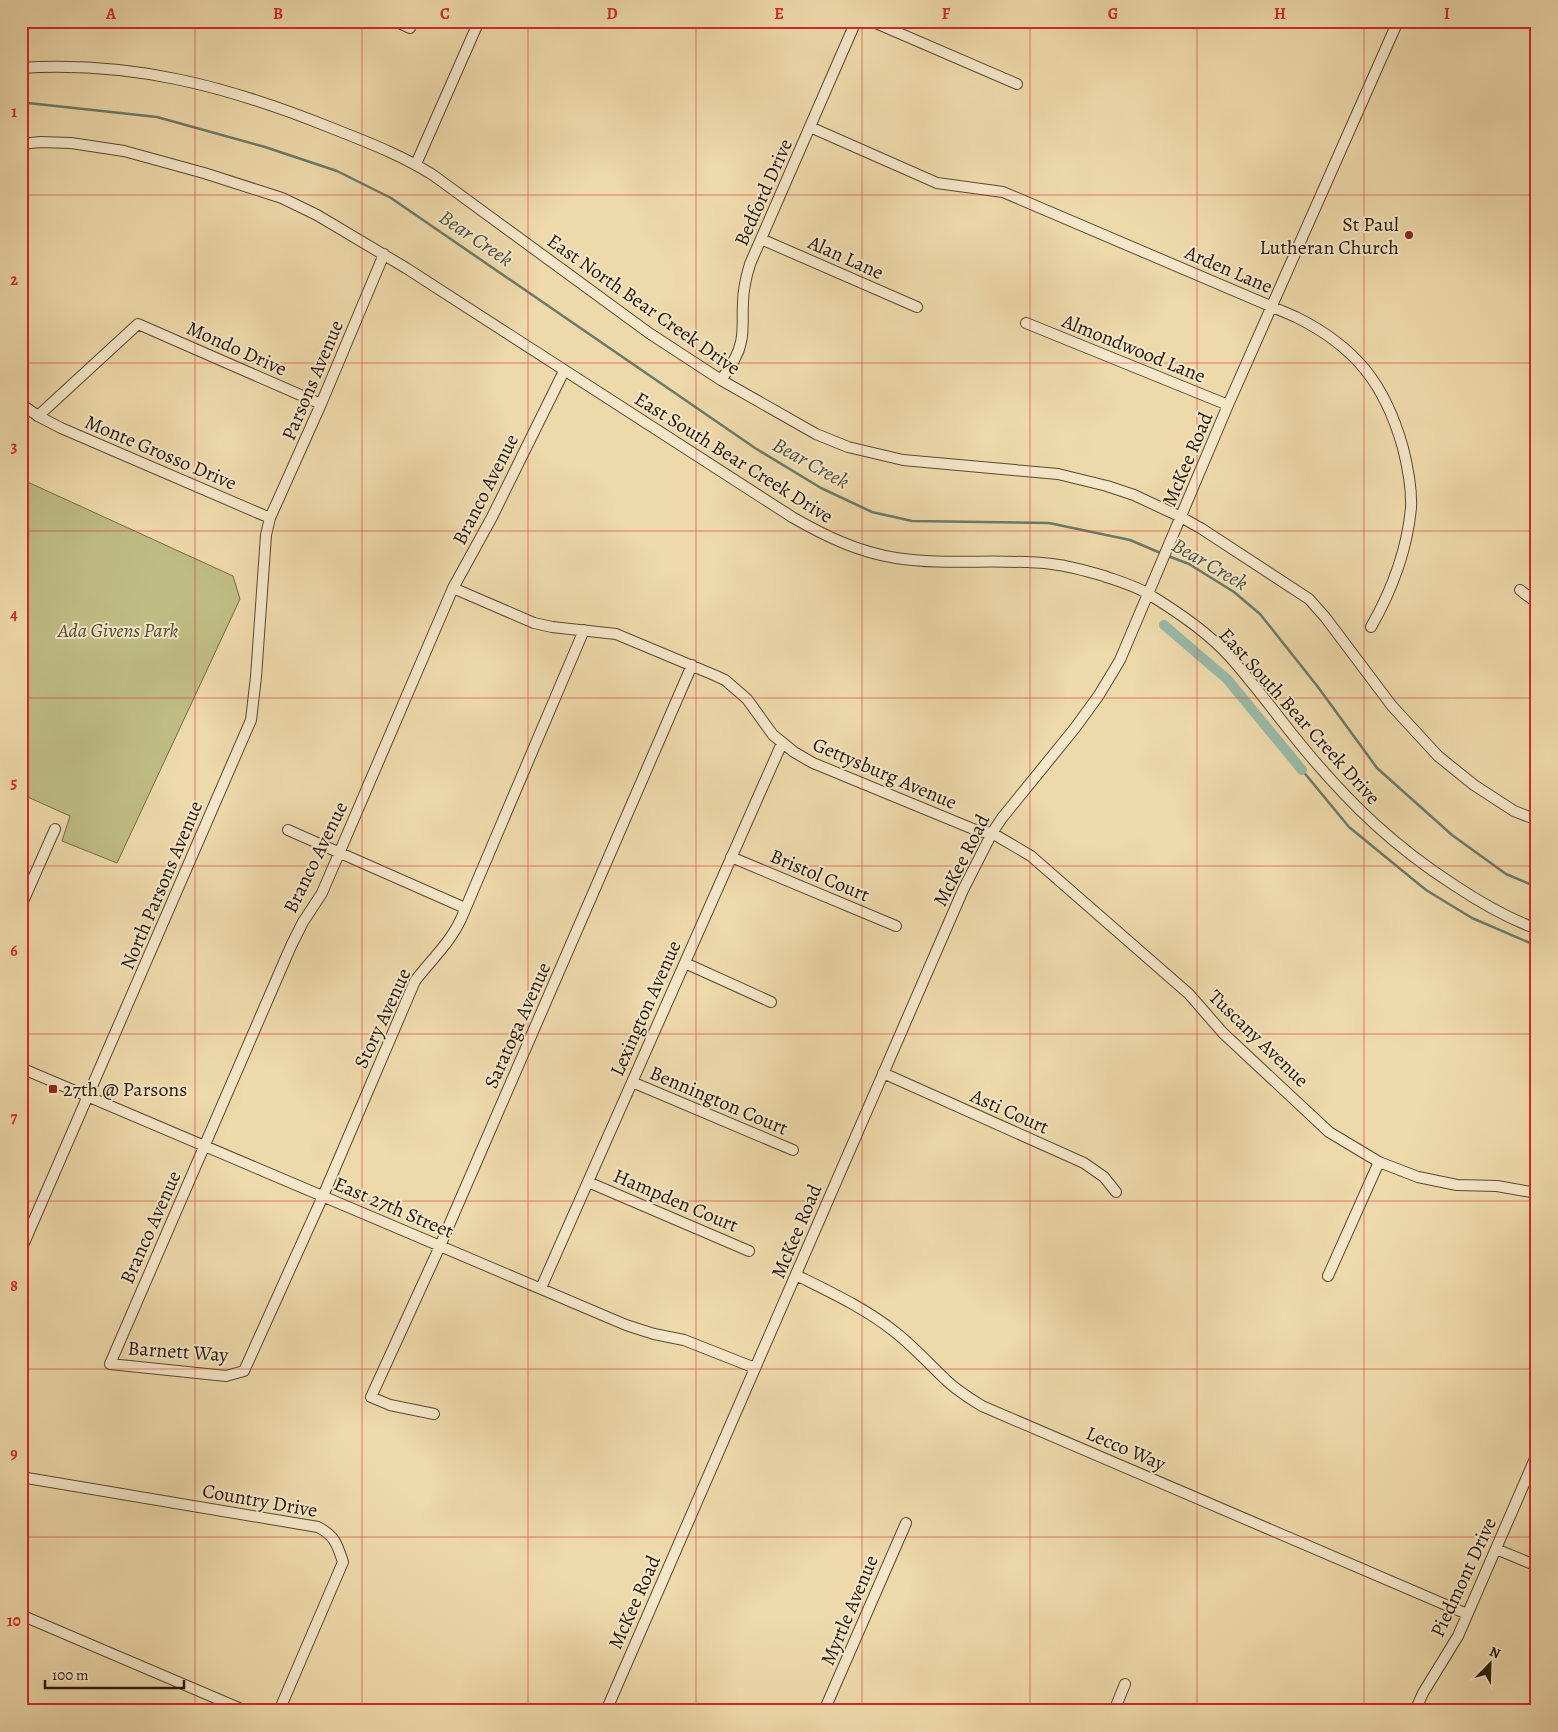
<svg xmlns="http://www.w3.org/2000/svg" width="1558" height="1732" viewBox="0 0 1558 1732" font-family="Alegreya,serif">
  <rect width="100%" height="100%" fill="#eed9aa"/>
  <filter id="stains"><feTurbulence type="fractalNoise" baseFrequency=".004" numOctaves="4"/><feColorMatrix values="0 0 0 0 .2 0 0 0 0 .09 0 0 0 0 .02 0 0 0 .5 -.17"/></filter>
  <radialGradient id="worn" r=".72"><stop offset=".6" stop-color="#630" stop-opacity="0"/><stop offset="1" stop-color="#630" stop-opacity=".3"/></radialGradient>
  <!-- green -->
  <path fill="#bfbd84" stroke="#726b47" d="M21,479L233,576L240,599L117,863L62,841L70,816L21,794Z"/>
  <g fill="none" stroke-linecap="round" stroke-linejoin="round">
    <!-- stream -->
    <path stroke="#6b7a69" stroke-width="2.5" d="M21,104L28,103L157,117L265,147L337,171L391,198L755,448L821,488L872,512L912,521L1049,523L1130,540L1163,554
      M1168,556L1189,564L1234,592L1260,614L1318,687L1377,768L1452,835L1506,874L1537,887
      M1302,770L1349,827L1426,890L1472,918L1537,946"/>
    <!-- canal -->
    <path stroke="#99baa8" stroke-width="10" d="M1164,625L1227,679L1302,770"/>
    <defs>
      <path id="minor" d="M395,21L410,28
        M871,21L1017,84
        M21,68C132,61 227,86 329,127C364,141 400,154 433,175L649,333L721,380L816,434L848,447L903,460L1058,474L1107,486L1134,495L1181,517L1202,529L1309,599L1325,617L1392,706L1438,756L1474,785L1514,811L1537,820
        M810,127L937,183L1003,192L1296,317C1356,347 1385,384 1403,448C1408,468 1412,487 1411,508C1407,551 1392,590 1371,627
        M21,144L40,142L71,143L124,151L204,173L282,198L317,215L406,268L792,517C825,536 858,552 896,558C947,566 1000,558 1052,564C1069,566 1087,571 1104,576C1118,581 1132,585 1145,592C1175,610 1207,631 1230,657C1257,687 1280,720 1306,751C1351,805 1395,847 1454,885C1481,903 1507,918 1537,929
        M416,164L479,21
        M761,239L917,307
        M1026,323L1228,405
        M564,371L492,517L453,588L322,893L303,922L291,946L110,1364L226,1376L244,1371L323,1196L415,981C431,960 450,943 461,919L584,630
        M721,380C729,368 738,357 741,342C744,329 742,316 743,303C743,290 746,277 750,264L856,21
        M21,404L38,416L61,428L270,518
        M38,416L138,324L321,404
        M453,588L534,623L552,627L616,634L714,675L725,680L747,699L773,735L794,752L813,763L978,831L992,833L1031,856L1189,994L1223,1033L1329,1132L1379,1162L1418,1177L1457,1185L1497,1186L1537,1193
        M1520,590L1537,603
        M288,830L465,908
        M731,857L896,926
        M21,906L55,829
        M685,963L771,1002
        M21,1068L626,1325L654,1334L684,1340L755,1368
        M883,1073L1084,1163L1104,1177L1116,1192
        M632,1082L793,1150
        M588,1182L749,1251
        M21,1250L251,720L256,677L266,535L270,518L321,404L384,254
        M796,1275C830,1292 865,1308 895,1332C913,1346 928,1363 945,1379C956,1390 969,1398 982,1406L1467,1614
        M1328,1276L1379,1162
        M541,1288L782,743
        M434,1414L390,1405L371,1397L440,1246L692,665
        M21,1477L318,1527C335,1536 337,1544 343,1562L279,1711
        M1496,1549L1537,1566
        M21,1615L246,1711
        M606,1711L963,890L992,833L1002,818L1075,728L1099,695L1120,660L1228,405L1398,21
        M824,1711L906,1523
        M1114,1711L1125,1684
        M1415,1711L1423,1693L1458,1636L1537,1454"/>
    </defs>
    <!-- minor casing -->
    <use href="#minor" stroke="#584932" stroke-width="12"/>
    <!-- minor -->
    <use href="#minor" stroke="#f4e6c8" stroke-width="10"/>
  </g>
  <!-- grid -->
  <path fill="none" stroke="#d62828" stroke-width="1" stroke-opacity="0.55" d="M195,21V1711M362,21V1711M528,21V1711M696,21V1711M862,21V1711M1030,21V1711M1197,21V1711M1364,21V1711M21,195H1537M21,363H1537M21,531H1537M21,698H1537M21,866H1537M21,1034H1537M21,1201H1537M21,1369H1537M21,1537H1537"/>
  <!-- markers -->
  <g fill="#8f2418" stroke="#f4e6c8" stroke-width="2">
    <circle cx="1409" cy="235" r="5"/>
    <rect x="48" y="1084" width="10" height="10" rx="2.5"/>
  </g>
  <g text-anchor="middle" stroke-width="4" stroke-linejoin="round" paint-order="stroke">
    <!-- street labels -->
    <g font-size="20" fill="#26190a" stroke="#f4e6c8">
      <text transform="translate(763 192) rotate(-66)" y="7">Bedford Drive</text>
      <text transform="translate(846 257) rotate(24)" y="7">Alan Lane</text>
      <text transform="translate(1229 269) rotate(23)" y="7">Arden Lane</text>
      <text transform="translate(644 304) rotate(35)" y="7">East North Bear Creek Drive</text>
      <text transform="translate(237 348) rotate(24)" y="7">Mondo Drive</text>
      <text transform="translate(1134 348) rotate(22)" y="7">Almondwood Lane</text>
      <text transform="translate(312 380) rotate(-67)" y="7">Parsons Avenue</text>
      <text transform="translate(161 452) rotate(23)" y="7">Monte Grosso Drive</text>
      <text transform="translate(734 457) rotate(32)" y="7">East South Bear Creek Drive</text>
      <text transform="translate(1187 459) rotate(-67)" y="7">McKee Road</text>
      <text transform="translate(485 489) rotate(-63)" y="7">Branco Avenue</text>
      <text transform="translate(1300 716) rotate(48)" y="7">East South Bear Creek Drive</text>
      <text transform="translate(885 773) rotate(23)" y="7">Gettysburg Avenue</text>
      <text transform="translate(315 857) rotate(-64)" y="7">Branco Avenue</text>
      <text transform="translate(961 860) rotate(-63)" y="7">McKee Road</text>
      <text transform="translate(820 875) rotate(23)" y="7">Bristol Court</text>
      <text transform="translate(161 885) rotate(-67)" y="7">North Parsons Avenue</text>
      <text transform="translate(645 1008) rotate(-66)" y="7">Lexington Avenue</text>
      <text transform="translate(382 1018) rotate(-65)" y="7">Story Avenue</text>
      <text transform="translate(517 1025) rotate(-66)" y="7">Saratoga Avenue</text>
      <text transform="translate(1259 1038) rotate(44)" y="7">Tuscany Avenue</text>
      <text transform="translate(719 1100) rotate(23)" y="7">Bennington Court</text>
      <text transform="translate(1010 1111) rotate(24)" y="7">Asti Court</text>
      <text transform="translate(676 1200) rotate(23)" y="7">Hampden Court</text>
      <text transform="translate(394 1207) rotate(23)" y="7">East 27th Street</text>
      <text transform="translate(150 1227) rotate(-66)" y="7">Branco Avenue</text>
      <text transform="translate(796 1231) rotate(-67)" y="7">McKee Road</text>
      <text transform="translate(178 1351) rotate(4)" y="7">Barnett Way</text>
      <text transform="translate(1126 1448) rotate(23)" y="7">Lecco Way</text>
      <text transform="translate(260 1500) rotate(10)" y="7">Country Drive</text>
      <text transform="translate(1463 1577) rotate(-65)" y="7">Piedmont Drive</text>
      <text transform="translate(634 1602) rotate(-66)" y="7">McKee Road</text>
      <text transform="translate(849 1610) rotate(-67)" y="7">Myrtle Avenue</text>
    </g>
    <!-- poi labels -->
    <g font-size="20" fill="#26190a" stroke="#f4e6c8" text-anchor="end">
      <text x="1399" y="231">St Paul<tspan x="1399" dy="23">Lutheran Church</tspan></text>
      <text x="63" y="1096" text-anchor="start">27th @ Parsons</text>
    </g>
    <!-- park labels -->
    <g font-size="20" font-style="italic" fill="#544a2f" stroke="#f4e6c8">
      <text x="118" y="637">Ada Givens Park</text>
    </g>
    <!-- water labels -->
    <g font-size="21" font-style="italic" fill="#4e5141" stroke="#f4e6c8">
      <text transform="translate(476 238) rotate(34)" y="7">Bear Creek</text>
      <text transform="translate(811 463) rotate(29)" y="7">Bear Creek</text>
      <text transform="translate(1210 564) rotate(30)" y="7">Bear Creek</text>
    </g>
  </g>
  <!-- margin -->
  <rect width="1558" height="1732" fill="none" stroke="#eed9aa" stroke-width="55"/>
  <!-- north arrow -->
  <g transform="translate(1490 1664) rotate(23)" stroke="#f4e6c8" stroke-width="4" paint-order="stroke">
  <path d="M0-4L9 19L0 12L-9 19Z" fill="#26190a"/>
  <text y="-8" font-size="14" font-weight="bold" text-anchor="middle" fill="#26190a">N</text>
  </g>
  <!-- scale -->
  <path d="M45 1680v8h139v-8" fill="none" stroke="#26190a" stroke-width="2.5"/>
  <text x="52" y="1680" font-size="15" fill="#26190a" stroke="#f4e6c8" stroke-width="4" paint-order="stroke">100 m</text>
  <rect x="28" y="28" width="1502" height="1676" fill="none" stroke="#d62828" stroke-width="2"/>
  <g font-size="16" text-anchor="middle" font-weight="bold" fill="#d62828">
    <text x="111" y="19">A</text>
    <text x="278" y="19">B</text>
    <text x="445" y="19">C</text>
    <text x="612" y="19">D</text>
    <text x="779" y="19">E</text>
    <text x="946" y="19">F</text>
    <text x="1113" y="19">G</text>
    <text x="1280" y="19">H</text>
    <text x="1447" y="19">I</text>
    <text x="14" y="117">1</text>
    <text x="14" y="285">2</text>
    <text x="14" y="452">3</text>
    <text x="14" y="620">4</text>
    <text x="14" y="788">5</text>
    <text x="14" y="956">6</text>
    <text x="14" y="1123">7</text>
    <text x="14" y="1291">8</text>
    <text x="14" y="1459">9</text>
    <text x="14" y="1626">10</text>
  </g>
  <rect width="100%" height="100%" filter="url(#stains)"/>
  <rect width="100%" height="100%" fill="url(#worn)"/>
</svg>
